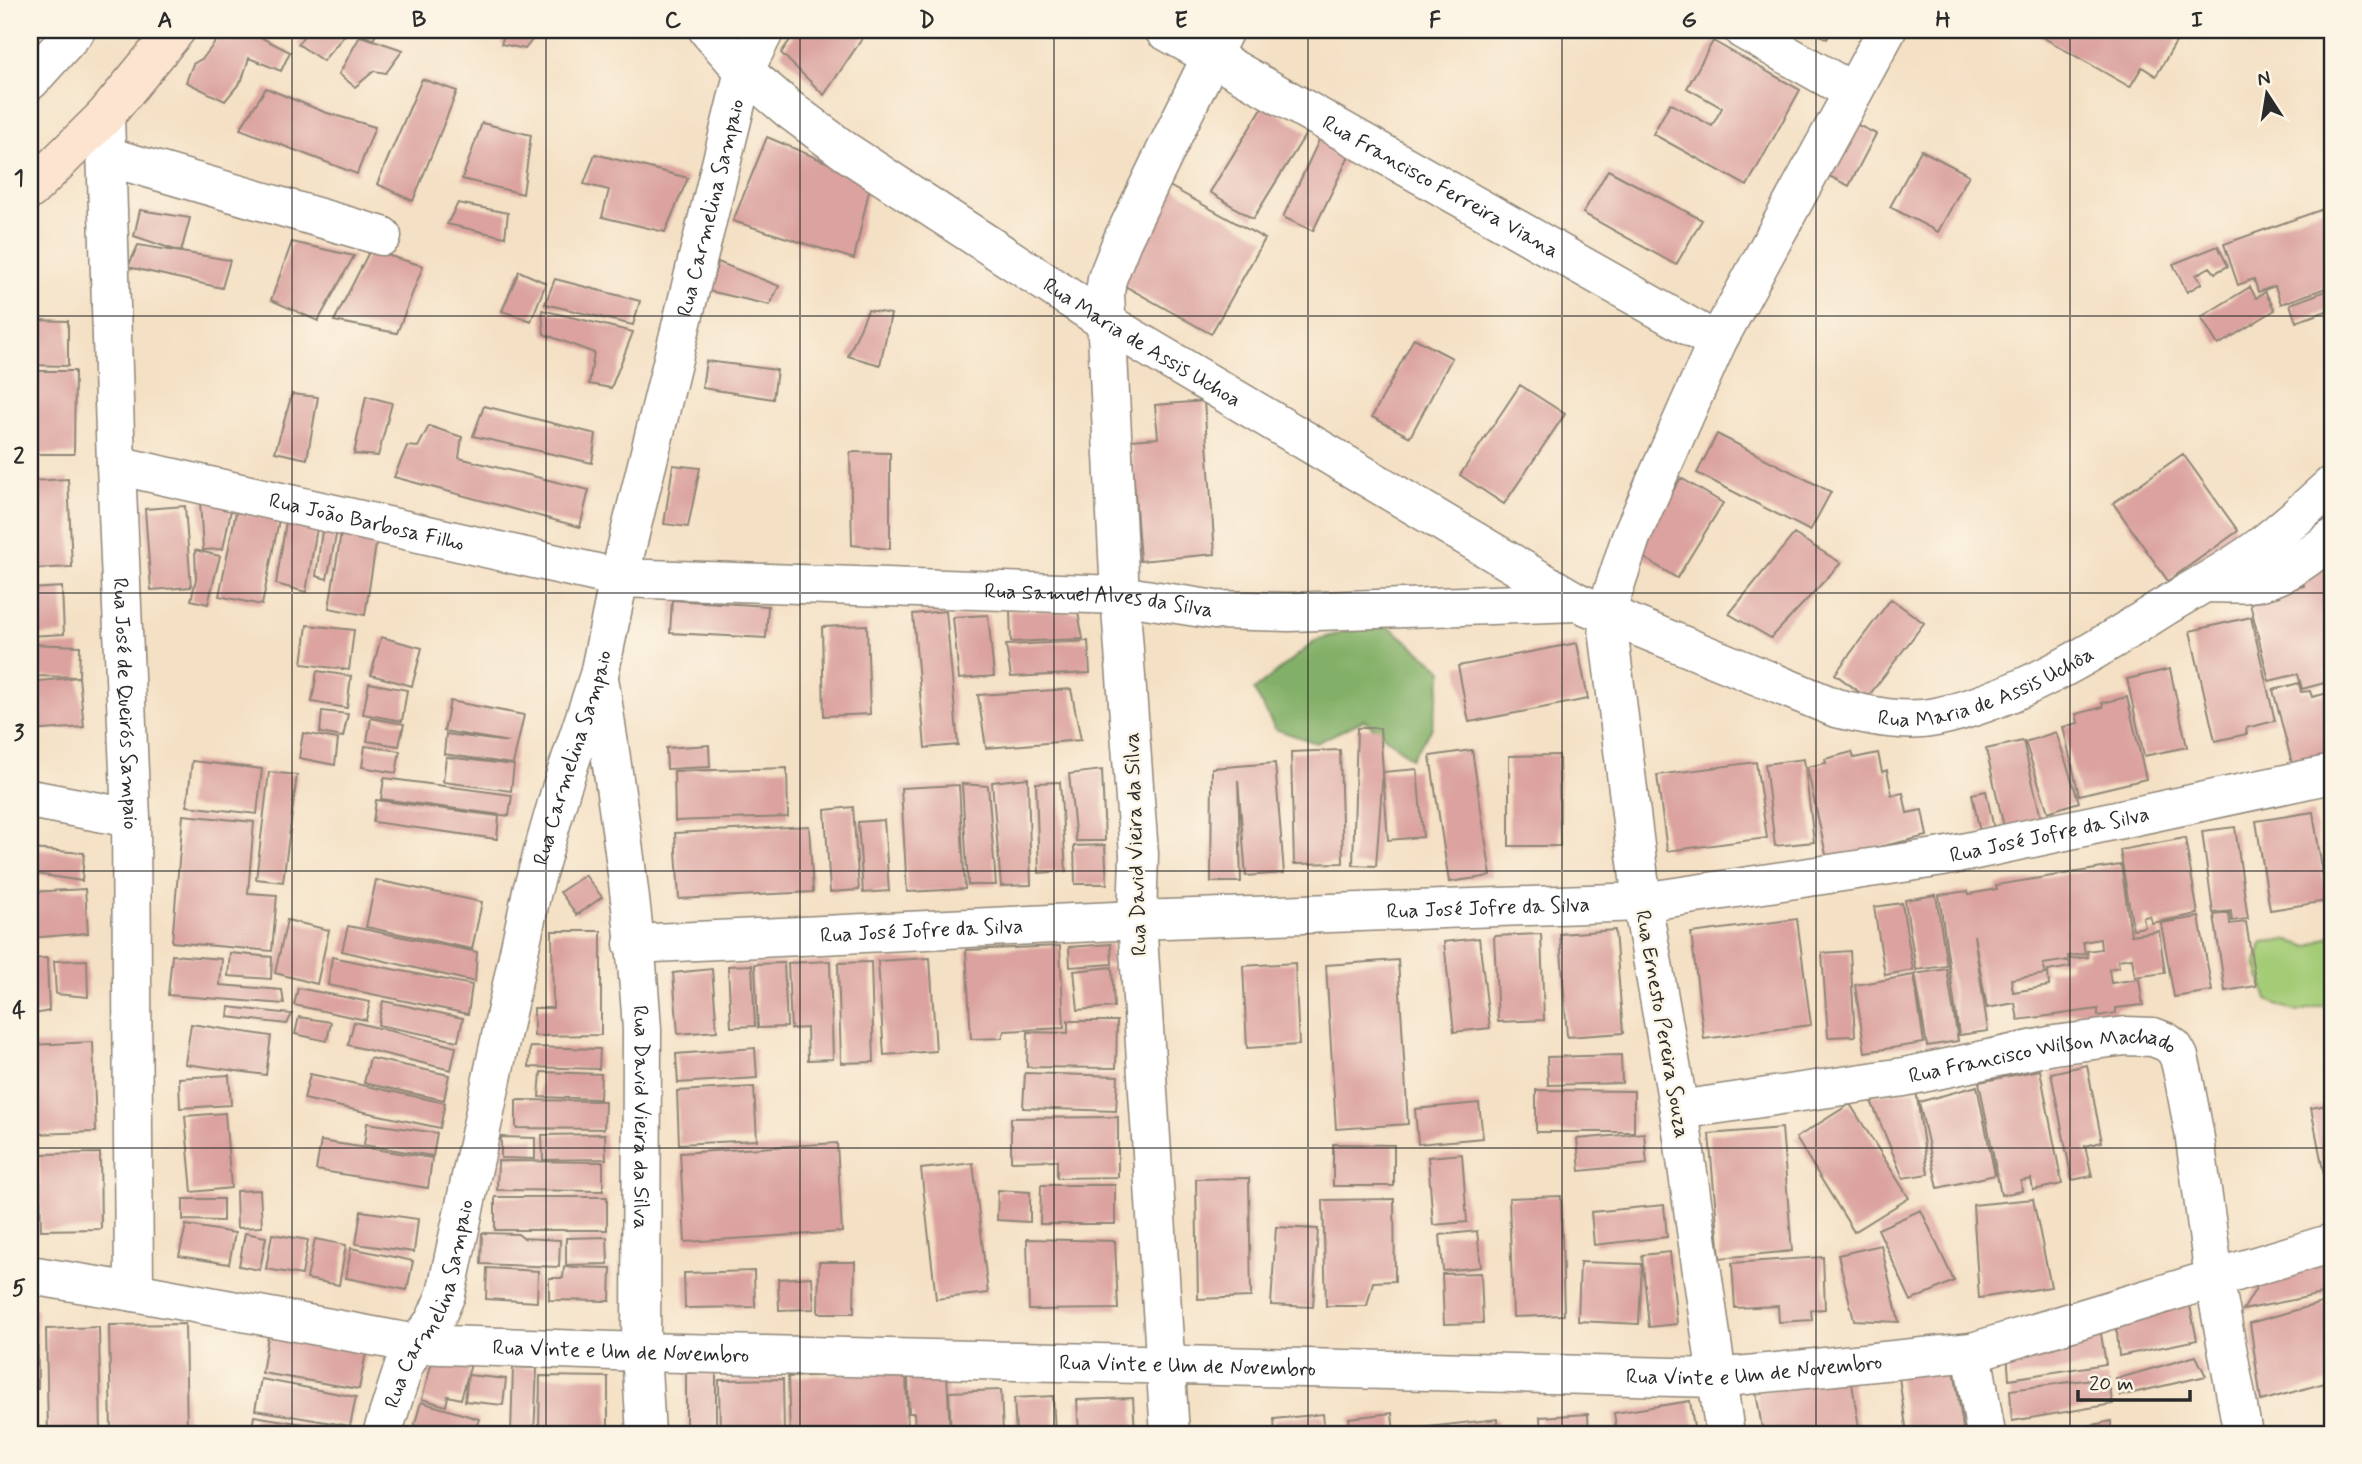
<svg xmlns="http://www.w3.org/2000/svg" width="2362" height="1464" viewBox="0 0 2362 1464" font-family="Mynerve,sans-serif">
  <rect width="100%" height="100%" fill="#fcf5e5"/>
  <filter id="ink" filterUnits="userSpaceOnUse"><feTurbulence type="fractalNoise" baseFrequency=".0143" numOctaves="2"/><feDisplacementMap in="SourceGraphic" scale="14" xChannelSelector="R" yChannelSelector="G"/><feConvolveMatrix kernelMatrix="1 2 1 2 8 2 1 2 1" color-interpolation-filters="sRGB"/></filter>
  <filter id="wash" filterUnits="userSpaceOnUse"><feTurbulence type="fractalNoise" baseFrequency=".00686" numOctaves="4" result="noise"/><feDisplacementMap in="SourceGraphic" scale="28" xChannelSelector="R" yChannelSelector="G"/><feGaussianBlur stdDeviation="1.57" result="paint"/><feColorMatrix in="noise" values="0 0 0 0 0 0 0 0 0 0 0 0 0 0 0 0 0 1.4 0 .05"/><feComposite in="paint" operator="in"/></filter>
  <g filter="url(#wash)">
    <rect width="100%" height="100%" fill="#f4e0c4"/>
    <!-- green -->
    <path fill="#a4cc77" stroke="#687c51" stroke-width="2" d="M2332,790V868L2322,814Z
      M2332,935V1003L2296,1012L2267,1000L2256,962L2263,942C2281,939 2293,940 2308,947Z"/>
    <!-- forest -->
    <path fill="#83b068" stroke="#576e4a" stroke-width="2" d="M1382,621L1443,670L1431,730L1411,758L1364,720L1316,743L1275,729L1254,690L1317,640Z"/>
    <g id="blocks">
      <!-- building -->
      <path fill="#dba29f" fill-rule="evenodd" d="M225,30H246L290,52L281,71L249,58L242,80L225,101L186,82L193,64L203,58Z
        M308,30H349L323,61L298,44Z
        M354,30H378L373,40L403,50L386,73L374,71L355,87L339,74L360,36L373,40Z
        M506,30H540L525,49L501,44Z
        M797,30H868L824,95L781,53Z
        M1811,30H1832L1827,39Z
        M2030,30H2183L2156,76L2142,67L2130,87Z
        M1713,41L1800,90L1747,186L1653,134L1670,103L1712,126L1722,108L1687,88Z
        M422,79L457,91L413,201L377,184Z
        M266,88L324,112L375,127L357,174L240,129Z
        M1264,105L1307,132L1253,219L1210,192Z
        M1848,120L1876,134L1849,186L1821,172Z
        M482,123L531,135L523,194L462,179Z
        M767,137L871,181L854,259L733,221Z
        M1320,138L1351,152L1313,231L1283,217Z
        M1921,150L1969,175L1938,232L1890,207Z
        M595,154L688,178L665,232L602,217L609,190L584,184Z
        M1608,170L1702,220L1676,265L1583,213Z
        M1162,182L1265,239L1211,334L1109,277Z
        M458,203L508,213L505,237L447,224Z
        M2332,206V286L2281,304L2275,286L2258,292L2254,279L2238,285L2224,244Z
        M140,210L190,218L181,252L134,236Z
        M292,242L354,256L318,321L271,300Z
        M138,245L230,260L222,288L128,267Z
        M2218,246L2228,266L2215,273L2210,267L2196,275L2202,283L2187,292L2173,264Z
        M370,250L423,266L397,333L334,321Z
        M718,262L779,286L770,305L709,291Z
        M519,271L546,283L531,321L502,311Z
        M555,279L640,301L633,325L545,304Z
        M2250,287L2256,298L2265,292L2275,310L2218,345L2201,317Z
        M2332,289V309L2296,322L2290,304Z
        M542,310L633,332L611,388L589,384L594,353L544,334Z
        M868,310L891,314L880,365L848,356Z
        M30,320L68,321V366L30,365Z
        M1414,338L1452,358L1410,437L1372,417Z
        M706,361L777,370L773,399L702,388Z
        M30,371H75L74,454H30Z
        M1520,385L1565,414L1504,504L1460,475Z
        M292,394L318,397L307,459L275,452Z
        M366,396L392,403L378,456L354,454Z
        M1204,401L1215,554L1140,561L1131,440L1158,438L1155,405Z
        M484,406L596,434L592,463L473,436Z
        M429,426L462,437L459,458L589,490L580,527L394,477L407,446L418,447Z
        M1717,434L1831,492L1810,531L1697,473Z
        M850,452L890,453V549L852,545Z
        M2183,454L2238,531L2168,581L2113,503Z
        M673,465L700,468L688,527L664,524Z
        M1681,478L1723,503L1677,578L1635,552Z
        M68,479L72,567L30,569V481Z
        M200,501L232,505L223,549L203,550Z
        M185,506L191,587L151,590L145,509Z
        M236,512L279,520L262,605L219,596Z
        M286,521L317,528L306,592L276,584Z
        M322,530L337,531L327,579L316,576Z
        M341,533L377,538L365,615L329,608Z
        M1794,534L1841,563L1771,638L1729,614Z
        M195,550L220,556L208,604L191,600L196,579Z
        M2332,550V668L2325,670L2328,682L2302,689L2298,674L2269,681L2250,603L2279,596L2277,592L2304,586L2301,574Z
        M62,587L64,634L30,636V589Z
        M1891,599L1924,623L1867,698L1835,674Z
        M672,600L768,606L766,638L670,633Z
        M1010,610L1078,612L1083,639L1011,642Z
        M946,611L958,745L925,748L913,614Z
        M988,615L994,676L959,679L953,617Z
        M2251,617L2275,721L2246,728L2247,734L2215,741L2190,631Z
        M307,625L354,630L349,670L302,664Z
        M867,625L870,714L824,716L822,627Z
        M381,637L422,648L412,686L371,675Z
        M1088,641L1090,673L1011,677L1006,645Z
        M1577,643L1588,699L1469,722L1458,666Z
        M30,644L80,646L79,677L30,676Z
        M2170,669L2187,747L2144,756L2127,679Z
        M317,671L351,676L347,708L312,702Z
        M79,677L84,727L30,731V682Z
        M369,683L407,690L402,721L363,714Z
        M2299,683L2301,692L2310,691L2312,697L2332,692V750L2324,752L2326,758L2293,767L2273,690Z
        M1071,689L1081,740L986,748L978,695Z
        M2127,697L2146,779L2079,795L2063,727L2078,723L2076,714L2103,707L2102,703Z
        M450,701L524,715L513,764L444,754L446,734L509,742L444,731Z
        M322,711L348,714L343,737L320,733Z
        M371,718L404,724L399,746L367,741Z
        M1357,728H1380L1383,772L1417,769L1423,837L1388,840L1383,772L1376,866L1353,865Z
        M2056,732L2079,802L2048,812L2025,742Z
        M303,733L338,739L335,765L299,758Z
        M2023,741L2041,818L2004,827L1986,749Z
        M709,745L710,767L667,769L666,748Z
        M365,746L400,751L396,773L362,767Z
        M1340,750L1343,863L1294,864L1291,752Z
        M1472,750L1491,876L1449,882L1430,756Z
        M1852,752L1854,758L1878,753L1882,772L1887,770L1892,795L1903,793L1907,813L1922,810L1927,836L1827,859L1807,767L1826,763L1825,759Z
        M1559,755L1560,846H1509V756Z
        M446,757L514,765L511,791L443,782Z
        M1804,759L1814,842L1775,846L1765,764Z
        M192,761L262,769L257,814L187,806Z
        M1756,762L1767,838L1667,851L1657,775Z
        M1275,763L1284,873L1246,876L1238,780L1241,882H1211L1212,768Z
        M787,768L788,817L675,821L674,771Z
        M1102,770L1105,841H1076L1069,774Z
        M269,772L297,775L283,882L256,879Z
        M384,778L512,795L509,816L381,799Z
        M1028,778L1031,885L1001,886L992,782Z
        M1060,782L1066,871L1039,873L1036,783Z
        M962,784L988,786L996,885H968Z
        M959,785L965,889L907,892L901,788Z
        M1986,791L1994,829L1980,832L1972,794Z
        M376,800L499,816L497,839L373,822Z
        M853,807L859,890L830,892L825,810Z
        M2313,812L2327,901L2270,910L2256,821Z
        M183,815L254,822L248,893L277,895L272,951L172,942Z
        M884,820L889,891L863,893L858,822Z
        M809,826L813,892L679,899L675,833Z
        M2235,827L2248,919L2232,921L2231,911L2213,913L2202,831Z
        M2185,838L2198,914L2152,923L2150,916L2143,917L2145,927L2133,929L2120,850Z
        M1105,845L1107,884H1075L1074,846Z
        M30,849L84,853L82,881L30,873Z
        M2121,865L2131,935L2159,931L2165,973L2135,977L2132,958L2118,960L2119,967L2109,969L2111,983L2139,979L2143,1005L2116,1008V1013L2098,1016V1009L2018,1020L2015,1003L1987,1008L1974,935L1988,1031L1959,1035L1939,895L1968,891L1969,894L1997,889L1996,885ZM2100,939L2101,949L2087,951L2088,957L2069,959L2070,967L2048,971L2049,986L2013,992L2011,979L2046,974L2043,964L2069,960L2068,956L2085,954L2083,942Z
        M585,875L602,897L577,915L560,892Z
        M376,880L482,902L472,949L366,927Z
        M85,889L88,933L30,938V892Z
        M1936,895L1947,966L1916,970L1905,900Z
        M1902,903L1913,970L1885,975L1874,907Z
        M2229,913L2230,924L2246,922L2256,986L2225,991L2214,915Z
        M2199,917L2212,991L2174,997L2161,923Z
        M1797,919L1811,1025L1704,1039L1691,933Z
        M287,920L329,930L317,984L275,973Z
        M348,926L477,952L475,982L342,951Z
        M1615,930L1623,1033L1567,1037L1560,934Z
        M552,931H601V1035L534,1036V1008H553Z
        M1541,934L1544,1020L1498,1022L1494,936Z
        M1479,938L1490,1028L1454,1032L1444,942Z
        M1111,944L1112,964L1070,967L1069,947Z
        M1060,946L1064,1028L1004,1031L1002,1038L971,1039L966,950Z
        M1850,951L1855,1036L1828,1037L1822,953Z
        M230,953L272,957L271,979L228,976Z
        M172,955L222,959L220,985L282,990L284,1004L168,995Z
        M332,957L472,985L468,1014L328,985Z
        M47,958L49,1011L30,1015V959Z
        M930,958L936,1051L884,1055L878,961Z
        M87,960L88,997L56,994L54,961Z
        M1398,960L1408,1124L1336,1129L1326,965Z
        M830,961L833,1059L808,1060L807,1028L791,1029L788,963Z
        M871,962L874,1062L841,1063L838,963Z
        M784,963L787,1027L758,1028L755,964Z
        M1295,963L1299,1045L1247,1048L1243,966Z
        M752,965L755,1026L731,1027L728,966Z
        M1112,967L1114,1007L1078,1010L1074,971Z
        M712,969L717,1031L678,1034L673,973Z
        M1947,969L1958,1041L1927,1046L1915,974Z
        M1914,975L1924,1043L1865,1052L1855,985Z
        M298,988L370,1002L366,1020L294,1005Z
        M383,1001L463,1018L458,1041L378,1025Z
        M229,1007L292,1014L287,1024L228,1017Z
        M299,1017L331,1022L327,1041L295,1034Z
        M1068,1021H1117L1116,1068L1027,1067L1028,1032L1068,1033Z
        M354,1022L456,1047L451,1070L348,1045Z
        M191,1024L271,1036L266,1075L185,1064Z
        M93,1042L96,1132L32,1134L30,1045Z
        M530,1047L600,1049L599,1069L529,1067Z
        M755,1048L757,1078L678,1083L676,1054Z
        M1621,1055L1622,1083L1548,1085L1547,1057Z
        M370,1058L449,1075L444,1100L364,1083Z
        M2087,1065L2102,1142L2085,1146L2092,1176L2072,1180L2051,1073Z
        M2040,1070L2062,1184L2033,1190L2031,1179L2021,1181L2022,1191L2001,1195L1979,1082Z
        M541,1072L601,1074L600,1099L539,1097Z
        M1025,1073L1118,1076L1116,1111L1023,1108Z
        M310,1074L445,1103L440,1128L304,1099Z
        M229,1075L231,1105L180,1108L179,1078Z
        M1977,1086L1995,1175L1938,1188L1919,1102Z
        M754,1087L757,1140L679,1144L677,1091Z
        M1536,1090L1634,1091V1132H1536Z
        M1916,1090L1928,1174L1903,1178L1869,1096Z
        M516,1100L605,1101L604,1129L516,1128Z
        M1479,1103L1483,1138L1418,1144L1415,1109Z
        M1850,1104L1909,1198L1854,1232L1796,1138Z
        M2332,1104V1211H2331L2311,1108Z
        M225,1113L231,1188L192,1192L185,1116Z
        M1118,1117V1177L1057,1178V1160L1011,1161V1118Z
        M367,1123L437,1133L433,1156L364,1145Z
        M1782,1128L1792,1251L1720,1258L1709,1134Z
        M1644,1133L1647,1164L1580,1171L1577,1139Z
        M605,1134L606,1159L543,1160L542,1135Z
        M501,1137L535,1138V1159L501,1158Z
        M321,1141L432,1158L428,1188L316,1170Z
        M837,1143L842,1232L685,1242L680,1153Z
        M1333,1144L1394,1145V1186H1333Z
        M100,1153L101,1229L41,1230L39,1154Z
        M1462,1154L1467,1222L1433,1225L1428,1157Z
        M498,1161L603,1162V1191L497,1190Z
        M973,1163L988,1293L936,1299L921,1169Z
        M1249,1178L1251,1297L1198,1299L1196,1179Z
        M1041,1185H1115V1224H1040Z
        M260,1190L262,1227L237,1228L236,1191Z
        M998,1190L1030,1192V1222L997,1220Z
        M1561,1196L1564,1315L1513,1317L1509,1198Z
        M495,1197H607V1230H495Z
        M183,1199H223V1221L183,1220Z
        M1394,1199L1395,1281L1373,1282L1367,1306H1326L1323,1200Z
        M2033,1199L2051,1287L1979,1298L1973,1205Z
        M1664,1205L1667,1237L1594,1245L1591,1212Z
        M1921,1210L1954,1281L1911,1301L1878,1229Z
        M361,1211L418,1219L414,1252L356,1244Z
        M186,1225L235,1233L229,1264L179,1256Z
        M1276,1227L1318,1229L1313,1307L1271,1305Z
        M1477,1231L1481,1267L1443,1271L1440,1235Z
        M245,1233L266,1237L260,1270L239,1266Z
        M482,1233L518,1234L523,1238L560,1240L559,1267L481,1264Z
        M272,1234L308,1240L302,1275L266,1269Z
        M607,1237L608,1264L566,1265V1238Z
        M315,1239L346,1245L339,1285L307,1279Z
        M1027,1239L1115,1241L1118,1309L1029,1310Z
        M1881,1245L1899,1322L1854,1320L1838,1255Z
        M351,1248L413,1261L407,1290L346,1278Z
        M1670,1252L1677,1324L1649,1327L1642,1255Z
        M1823,1257L1825,1309L1811,1310L1812,1320L1779,1322L1778,1306L1735,1308L1732,1263Z
        M2330,1260L2332,1292L2243,1310L2259,1283Z
        M819,1262H855L854,1313H818Z
        M1580,1262L1642,1264L1639,1324L1578,1321Z
        M564,1267L611,1268L610,1301L549,1300V1278H563Z
        M487,1268L538,1271L537,1302L486,1299Z
        M754,1271L755,1307L685,1308L684,1273Z
        M1481,1273L1483,1323L1444,1324L1442,1274Z
        M812,1277L814,1309L779,1310L778,1279Z
        M2188,1296L2197,1340L2119,1356L2116,1320Z
        M2332,1300V1381L2261,1401L2250,1323Z
        M30,1309H37L38,1389H30Z
        M2099,1322L2106,1364L2009,1379L2007,1351Z
        M185,1324L187,1434H111L109,1325Z
        M99,1327L101,1434H48L46,1329Z
        M268,1336L366,1353L359,1389L262,1373Z
        M434,1354L471,1364L461,1399L448,1396L446,1406L422,1399Z
        M2196,1356L2206,1376L2120,1396L2116,1379Z
        M1953,1362L1964,1434H1907L1898,1370Z
        M513,1367L537,1368L534,1434H511Z
        M906,1372L908,1434H790L788,1377Z
        M686,1373H716V1434H686Z
        M947,1374L950,1434H915L914,1413H909L908,1376Z
        M468,1375L506,1379L503,1405L465,1401Z
        M540,1376L608,1377V1431H539Z
        M1851,1377L1860,1434H1763L1756,1392Z
        M2107,1377L2113,1404L2012,1421L2010,1390Z
        M261,1379L356,1397L350,1426L255,1410Z
        M783,1379L784,1434H720L719,1380Z
        M1001,1390L1003,1434H951L949,1392Z
        M1053,1396L1055,1434H1016L1014,1398Z
        M1133,1398L1135,1434H1079L1077,1400Z
        M1690,1401L1695,1434H1617L1614,1413Z
        M421,1402L479,1419L474,1434H412Z
        M1392,1413L1394,1434H1351L1349,1418Z
        M1323,1414L1325,1434H1275L1274,1419Z
        M1588,1414L1589,1434H1541L1540,1417Z
        M254,1416L340,1430L339,1434H251Z
        M1497,1419L1498,1434H1403L1402,1430Z
        M2111,1421V1434H2057V1433Z"/>
    </g>
  </g>
  <g filter="url(#ink)">
    <use href="#blocks" fill-opacity="0" stroke="#908678" stroke-width="2"/>
    <g fill="none" stroke-linecap="round" stroke-linejoin="round">
      <defs>
        <g id="street">
          <path id="s1" d="M708,30L744,71L790,110L845,151L1109,324L1577,602L1836,708C1868,715 1903,724 1936,717C2013,701 2091,654 2156,612C2190,590 2227,572 2260,547C2285,528 2309,506 2332,485"/>
          <path id="s2" d="M1164,30L1717,342"/>
          <path d="M1743,30L1853,92"/>
          <path d="M30,81L76,30"/>
          <path id="s3" d="M105,116L116,465L131,818L134,1292"/>
          <path d="M106,156L382,236"/>
          <path id="s4" d="M116,465L619,578L1120,595L1215,610L1289,612L1577,602"/>
          <path d="M2205,583C2222,583 2239,585 2256,582C2285,577 2309,556 2332,539"/>
          <path id="s5" d="M600,684C617,799 635,914 642,1030L641,1352L646,1434"/>
          <path d="M30,799L131,818"/>
          <path id="s6" d="M633,944L1137,920L1642,902L1943,857L2332,774"/>
          <path id="s7" d="M1679,1110L1904,1077L2054,1045L2126,1036L2153,1037L2166,1042L2174,1048L2179,1057L2183,1074L2194,1132L2214,1277L2243,1434"/>
          <path id="s8" d="M30,1275L134,1292L416,1344L641,1352L1717,1378L1972,1352L2332,1243"/>
          <path d="M1972,1352L1986,1434"/>
          <path id="s9" d="M382,1434L404,1366L416,1344L434,1322L446,1294L532,891L561,789L599,675L619,578L744,71L765,30"/>
          <path d="M1170,1434L1137,920L1139,854L1120,595L1105,294L1107,279L1122,241L1224,30"/>
          <path d="M1725,1434L1679,1110L1642,902L1606,613L1631,537L1717,342L1887,30"/>
        </g>
        <path id="secondary" d="M30,190L105,116L176,30"/>
      </defs>
      <!-- street casing -->
      <use href="#street" stroke="#908678" stroke-width="41"/>
      <!-- secondary casing -->
      <use href="#secondary" stroke="#908678" stroke-width="41"/>
      <!-- street -->
      <use href="#street" stroke="#fff" stroke-width="38"/>
      <!-- secondary -->
      <use href="#secondary" stroke="#fde4d0" stroke-width="38"/>
    </g>
  </g>
  <!-- grid -->
  <path fill="none" stroke="#2b2b2b" stroke-width="2" stroke-opacity="0.55" d="M292,30V1434M546,30V1434M800,30V1434M1054,30V1434M1308,30V1434M1562,30V1434M1816,30V1434M2070,30V1434M30,316H2332M30,593H2332M30,871H2332M30,1148H2332"/>
  <g text-anchor="middle" stroke-width="5" stroke-linejoin="round" paint-order="stroke">
    <!-- street labels -->
    <g font-size="21" fill="#2b2b2b" stroke="#fcf5e5">
      <text dy="7" stroke="none"><textPath href="#s2" startOffset="318">Rua Francisco Ferreira Viana</textPath></text>
      <text dy="7" stroke="none"><textPath href="#s9" startOffset="1274">Rua Carmelina Sampaio</textPath></text>
      <text dy="7" stroke="none"><textPath href="#s1" startOffset="537">Rua Maria de Assis Uchoa</textPath></text>
      <text dy="7" stroke="none"><textPath href="#s4" startOffset="257">Rua João Barbosa Filho</textPath></text>
      <text dy="7" stroke="none"><textPath href="#s4" startOffset="996">Rua Samuel Alves da Silva</textPath></text>
      <text dy="7" stroke="none"><textPath href="#s1" startOffset="1480">Rua Maria de Assis Uchôa</textPath></text>
      <text dy="7" stroke="none"><textPath href="#s3" startOffset="588">Rua José de Queirós Sampaio</textPath></text>
      <text dy="7" stroke="none"><textPath href="#s9" startOffset="707">Rua Carmelina Sampaio</textPath></text>
      <text dy="7" stroke="none"><textPath href="#s6" startOffset="1423">Rua José Jofre da Silva</textPath></text>
      <text transform="translate(1135 844) rotate(-92)" y="7">Rua David Vieira da Silva</text>
      <text dy="7" stroke="none"><textPath href="#s6" startOffset="856">Rua José Jofre da Silva</textPath></text>
      <text dy="7" stroke="none"><textPath href="#s6" startOffset="289">Rua José Jofre da Silva</textPath></text>
      <text transform="translate(1663 1024) rotate(80)" y="7">Rua Ernesto Pereira Souza</text>
      <text dy="7" stroke="none"><textPath href="#s7" startOffset="369">Rua Francisco Wilson Machado</textPath></text>
      <text dy="7" stroke="none"><textPath href="#s5" startOffset="436">Rua David Vieira da Silva</textPath></text>
      <text dy="7" stroke="none"><textPath href="#s9" startOffset="140">Rua Carmelina Sampaio</textPath></text>
      <text dy="7" stroke="none"><textPath href="#s8" startOffset="597">Rua Vinte e Um de Novembro</textPath></text>
      <text dy="7" stroke="none"><textPath href="#s8" startOffset="1164">Rua Vinte e Um de Novembro</textPath></text>
      <text dy="7" stroke="none"><textPath href="#s8" startOffset="1731">Rua Vinte e Um de Novembro</textPath></text>
    </g>
  </g>
  <!-- margin -->
  <rect width="2362" height="1464" fill="none" stroke="#fcf5e5" stroke-width="77"/>
  <!-- north arrow -->
  <g transform="translate(2267 94) rotate(348)" stroke="#fcf5e5" stroke-width="5" paint-order="stroke">
  <path d="M0-5L12 26L0 18L-12 26Z" fill="#2b2b2b"/>
  <text y="-10" font-size="19" font-weight="bold" text-anchor="middle" fill="#2b2b2b">N</text>
  </g>
  <!-- scale -->
  <path d="M2078 1390v10h112v-10" fill="none" stroke="#2b2b2b" stroke-width="3.5"/>
  <text x="2089" y="1390" font-size="21" fill="#2b2b2b" stroke="#fcf5e5" stroke-width="5" paint-order="stroke">20 m</text>
  <rect x="38" y="38" width="2286" height="1388" fill="none" stroke="#2b2b2b" stroke-width="2.5"/>
  <g font-size="23" text-anchor="middle" font-weight="bold" fill="#2b2b2b">
    <text x="165" y="27">A</text>
    <text x="419" y="27">B</text>
    <text x="673" y="27">C</text>
    <text x="927" y="27">D</text>
    <text x="1181" y="27">E</text>
    <text x="1435" y="27">F</text>
    <text x="1689" y="27">G</text>
    <text x="1943" y="27">H</text>
    <text x="2197" y="27">I</text>
    <text x="19" y="185">1</text>
    <text x="19" y="463">2</text>
    <text x="19" y="740">3</text>
    <text x="19" y="1017">4</text>
    <text x="19" y="1295">5</text>
  </g>
</svg>
